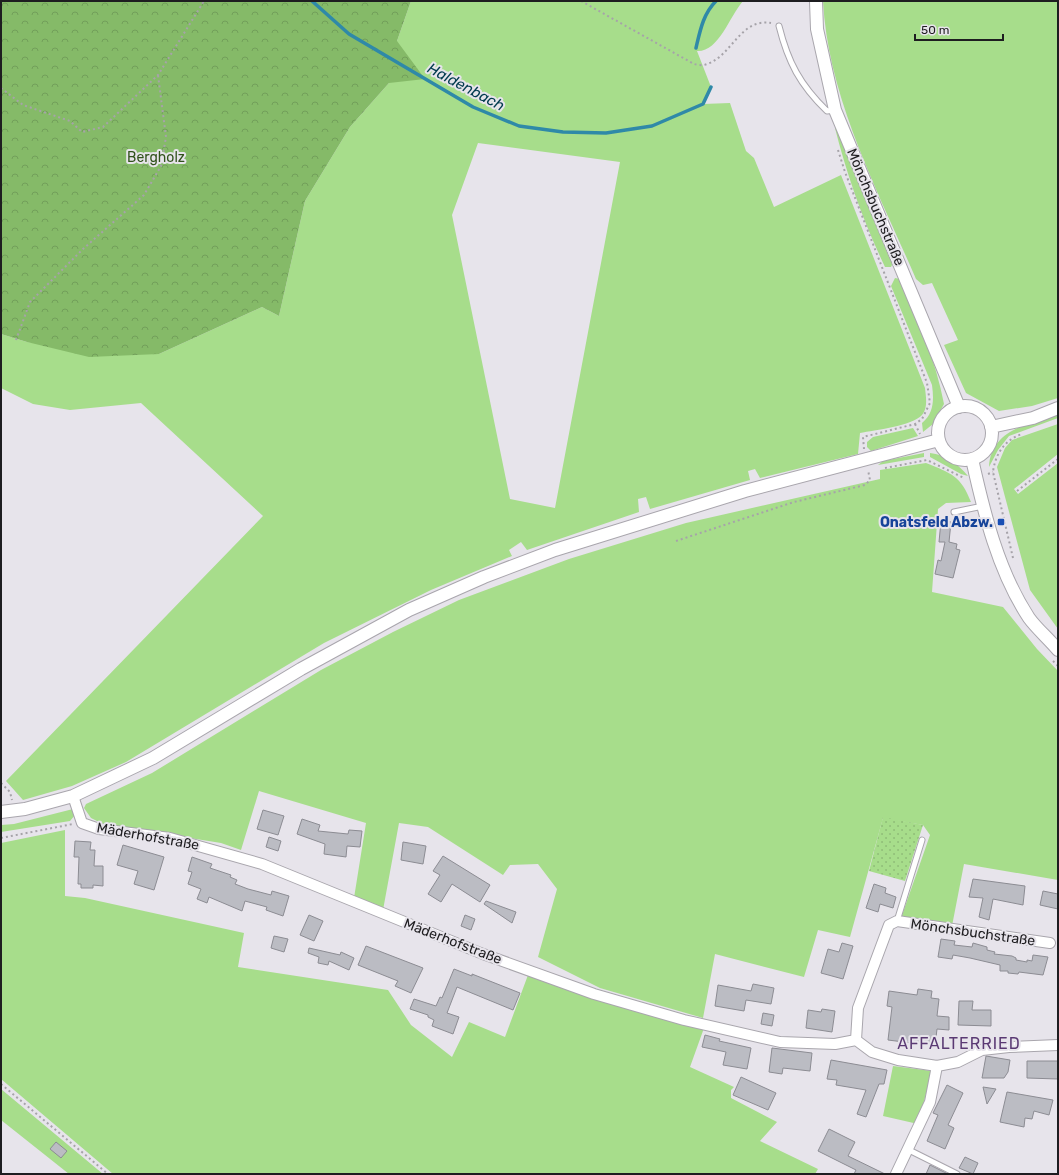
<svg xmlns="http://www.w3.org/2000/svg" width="1059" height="1175" viewBox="0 0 1059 1175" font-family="Rubik,sans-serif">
  <defs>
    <pattern id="forest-crowns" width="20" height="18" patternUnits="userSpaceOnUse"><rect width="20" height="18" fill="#85ba68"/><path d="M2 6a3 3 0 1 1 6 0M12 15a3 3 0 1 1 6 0" fill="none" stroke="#729f5a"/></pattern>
    <pattern id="park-dots" width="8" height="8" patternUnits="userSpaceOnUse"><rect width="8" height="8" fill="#a7dd8b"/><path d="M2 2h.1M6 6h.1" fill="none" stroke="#8fbd78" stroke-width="1.8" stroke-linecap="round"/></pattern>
  </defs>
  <rect width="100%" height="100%" fill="#e7e4eb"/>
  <!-- grass -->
  <path fill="#a7dd8b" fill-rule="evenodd" d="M411,1H743C729,17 719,52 697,51L711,87L703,104L730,103L746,151L754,158L774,207L841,175L925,388C926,397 928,408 922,415C912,426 875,430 860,433L858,454L760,478L755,469L748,471L750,480L650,509L646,497L638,499L639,512L527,550L521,542L509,550L512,556L431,590L324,643L126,762L72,786L23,800L6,781L263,516L141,403L70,410L33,404L1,388V334L27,342L159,354L262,307L279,316L305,201L350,127L389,83L397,41ZM478,143L620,162L555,508L510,499L452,215Z
    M823,1H1058V398L1032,406L999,411L966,393L944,345L958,340L932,283L923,285L916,279C878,191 828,98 823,1Z
    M835,128H836L893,263L891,267H885C864,223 847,176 835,128Z
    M895,278L900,279C918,319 936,361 944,404L933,424L923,432L922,423C934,413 934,400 932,385L891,286Z
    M1058,414V418L1009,436L998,450L989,467C991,429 1029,424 1058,414Z
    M1058,424V454L1014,489L1018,494L1058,463V629L1030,590L997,467L1005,448L1012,440Z
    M913,428L918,436L871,451L867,447V442L873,437Z
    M924,453V457L878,465L883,461Z
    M930,453C946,455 957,463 968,476L961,474L930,457Z
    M926,463C951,473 961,476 971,502L946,503L938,509L932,592L1003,607L1037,649L1058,671V880L964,864L952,926L901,918L930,835L923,825L883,818L850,937L818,930L804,977L715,954L703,1018L600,988L538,957L557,889L538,864L510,865L503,875L428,827L399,823L383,910L354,898L366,823L259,791L241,850L221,843L103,824L91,818L84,808L86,804L152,773L321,670L393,632L459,600L569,559L686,523L880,479V470Z
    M73,809L75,815L70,821L1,832V825L14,824Z
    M65,830V896L85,898L244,933L238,967L388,990L411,1025L452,1057L469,1022L505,1037L528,975L597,1000L704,1028L690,1067L734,1087L731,1090V1098L777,1122L760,1141L818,1169L815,1174H113L1,1079V843Z
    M893,1066L932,1071L918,1124L883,1116Z
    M1,1089L103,1174H69L1,1120Z"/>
  <!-- forest -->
  <path fill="url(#forest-crowns)" d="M1,1H411L397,41L425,79L389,83L350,127L305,201L279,316L262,307L159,354L89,357L27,342L1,334Z"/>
  <!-- park -->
  <path fill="url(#park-dots)" d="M883,817L923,825L905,881L869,871Z"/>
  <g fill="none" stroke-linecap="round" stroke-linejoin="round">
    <!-- stream -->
    <path stroke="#2f89a8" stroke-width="3.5" d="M312,1L349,34L473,107L519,126L563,132L606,133L652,126L703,104L711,87
      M696,48C700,31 703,14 716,1"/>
  </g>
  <!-- building -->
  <path fill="#bbbcc3" stroke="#8c8c93" d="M941,521L951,522L949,542L957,544L956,549L960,550L953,578L935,574L938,560L941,561L945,542H939Z
    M263,810L284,816L278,835L257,829Z
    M302,819L320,825L318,831L348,834L349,830L362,831L360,847L347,846L346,857L324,854L325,844L297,834Z
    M269,837L281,841L278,851L266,847Z
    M75,841L91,842L90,850H95L94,866H103V886L93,885V888H81V884H78L79,857H74Z
    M403,842L426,846L423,864L401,860Z
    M123,845L164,857L154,890L134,884L138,871L117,865Z
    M443,856L490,885L480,902L452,884L441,902L428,894L440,875L433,871Z
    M192,857L212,864L210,868L231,875L230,877L237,880L235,884L248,889L271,895L272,891L289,896L283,916L266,910L267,907L245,901L242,911L209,897L207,903L197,899L201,889L188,884L192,872L188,871Z
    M973,879L1025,886L1023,905L993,899L989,920L979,917L983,898L969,897Z
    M874,884L886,888L885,893L896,897L893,908L880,904L878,912L866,908Z
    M1043,891L1058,894V909L1040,905Z
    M486,901L516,912L512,923L484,904Z
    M309,915L323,921L314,941L300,935Z
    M465,915L475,919L471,930L461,926Z
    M274,936L288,939L284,952L271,948Z
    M941,939L955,941L954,945L972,947L973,943L987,947V950L995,952L994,954L1012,956L1016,958V960L1027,962V960L1032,961L1033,955L1048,957L1043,975L1019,972L1018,974L1008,973V971H1000V965L970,958L953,955L952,959L938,957Z
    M842,943L853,946L843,979L821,973L828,949L839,952Z
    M366,946L423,968L411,993L395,986L398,981L358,965Z
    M309,948L340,955L341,952L354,958L349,970L329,961L328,965L318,963L319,957L308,953Z
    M454,969L472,976V974L520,993L513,1010L457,987L447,1013L459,1017L453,1034L432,1026L434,1020L428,1017V1015L410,1009L414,999L436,1006L440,997L442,998Z
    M753,984L774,988L771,1004L746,1000L744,1011L715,1006L718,985L751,991Z
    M918,989L932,991L931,998L939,999L937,1016L949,1017V1030L937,1029L935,1046L888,1040L892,1007L887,1006L889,991L917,995Z
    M959,1001H973L972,1010H991V1026L958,1025Z
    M822,1009L835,1011L832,1032L806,1028L808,1010L821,1012Z
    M763,1013L774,1015L772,1026L761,1024Z
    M705,1035L720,1039L719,1041L751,1048L747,1069L723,1065L726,1052L702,1047Z
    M772,1048L812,1053L810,1071L783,1068L782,1074L769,1072Z
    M986,1056L1010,1060L1008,1072L1004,1078H982Z
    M831,1060L887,1070L884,1084H879L866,1117L857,1114L866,1090L836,1085L837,1080L827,1079Z
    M1027,1061H1058V1079L1027,1078Z
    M741,1077L776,1093L768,1110L733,1095Z
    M947,1085L963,1093L948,1125L954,1128L945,1149L927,1141L938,1115L933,1113Z
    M983,1087L996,1089L987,1104Z
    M1007,1092L1053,1100L1049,1115L1034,1111L1032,1119L1025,1118L1024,1127L1000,1122Z
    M829,1129L855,1142L848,1156L885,1174H854L856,1170L818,1151Z
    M56,1142L67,1151L61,1158L50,1149Z
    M965,1157L978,1163L973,1174L959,1168Z
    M930,1165L948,1174H926Z"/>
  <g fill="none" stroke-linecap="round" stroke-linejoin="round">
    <defs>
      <path id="service" d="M779,26C788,62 800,85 827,111L835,110
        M954,512L983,506
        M897,921L922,840
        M909,1150L957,1174"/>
      <path id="minor" d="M73,796L82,823L99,829L170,838L262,864L483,954L594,994L684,1020L780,1042L835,1044L856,1040
        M856,1040L858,1008L889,925L897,921L1050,943
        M856,1040L872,1052L898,1060L937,1066L958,1062L982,1050L1009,1047L1058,1045
        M896,1174L930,1102L937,1066"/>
      <path id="tertiary" d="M816,1L817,29L835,110L959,407
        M938 433a27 27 0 1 1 54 0a27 27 0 1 1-54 0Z
        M991,427L1033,418L1058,408
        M972,459C984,513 998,571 1029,618C1037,629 1049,639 1058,650
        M1,812L25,809L73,796L153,758L301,669L409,610L484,577L555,550L745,491L939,440"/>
    </defs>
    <!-- service casing -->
    <use href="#service" stroke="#a9a6ad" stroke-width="7"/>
    <!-- minor casing -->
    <use href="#minor" stroke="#a9a6ad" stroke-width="12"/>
    <!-- tertiary casing -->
    <use href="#tertiary" stroke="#a9a6ad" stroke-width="14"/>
    <!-- path -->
    <path stroke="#a6a3a9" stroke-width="2" stroke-dasharray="2 3" stroke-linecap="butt" d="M581,1L694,64C698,65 703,66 707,64C732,56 740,18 771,23
      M1,88L23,105L70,121L82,132L103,127L158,75L204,1
      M838,150L845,172L927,383L930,403L922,419L915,424L863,437L864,449
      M16,340L30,302L83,249L144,195L161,166L166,137L158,75
      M915,424L920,434
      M885,468L927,460L964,478
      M988,474L993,472
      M1017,491L1058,459
      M676,541L794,502L865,485L870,480L868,470
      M1013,558L993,472C995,455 1004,440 1022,434
      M1053,661L1058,666
      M1,783L10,792L12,800
      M1,838L73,824
      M1,1084L108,1174"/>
    <!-- service -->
    <use href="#service" stroke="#fff" stroke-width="5"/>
    <!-- minor -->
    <use href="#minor" stroke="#fff" stroke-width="10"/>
    <!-- tertiary -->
    <use href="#tertiary" stroke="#fff" stroke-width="12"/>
  </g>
  <!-- markers -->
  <rect fill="#1a4fb4" stroke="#e7e4eb" stroke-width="1.5" x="997" y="518" width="8" height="8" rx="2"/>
  <g text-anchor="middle" stroke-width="4" stroke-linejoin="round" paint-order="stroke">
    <!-- park labels -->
    <g font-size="14" fill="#31531c" stroke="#e7e4eb">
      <text x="156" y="162">Bergholz</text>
    </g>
    <!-- street labels -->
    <g font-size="14" fill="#1e1d20" stroke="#e7e4eb">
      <text transform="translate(876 207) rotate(67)" y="5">Mönchsbuchstraße</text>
      <text transform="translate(148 836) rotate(10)" y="5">Mäderhofstraße</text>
      <text transform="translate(973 932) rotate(8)" y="5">Mönchsbuchstraße</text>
      <text transform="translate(453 941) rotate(21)" y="5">Mäderhofstraße</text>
    </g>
    <!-- transit labels -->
    <g font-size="14" font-weight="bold" fill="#164399" stroke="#e7e4eb" text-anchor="end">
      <text x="993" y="527">Onatsfeld Abzw.</text>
    </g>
    <!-- water labels -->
    <g font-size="15" font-style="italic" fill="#023b4e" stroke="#e7e4eb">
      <text transform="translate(466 87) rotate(28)" y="5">Haldenbach</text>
    </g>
    <!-- quarter labels -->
    <g font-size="16" letter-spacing="1" fill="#5a3973" stroke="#e7e4eb">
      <text x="959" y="1049">AFFALTERRIED</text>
    </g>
  </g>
  <!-- border -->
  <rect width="1059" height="1175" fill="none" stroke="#1e1d20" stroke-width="4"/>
  <!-- scale -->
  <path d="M915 34v6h88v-6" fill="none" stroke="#1e1d20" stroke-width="2"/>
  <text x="921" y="34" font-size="12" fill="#1e1d20" stroke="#e7e4eb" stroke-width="3" paint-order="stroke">50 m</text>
</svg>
